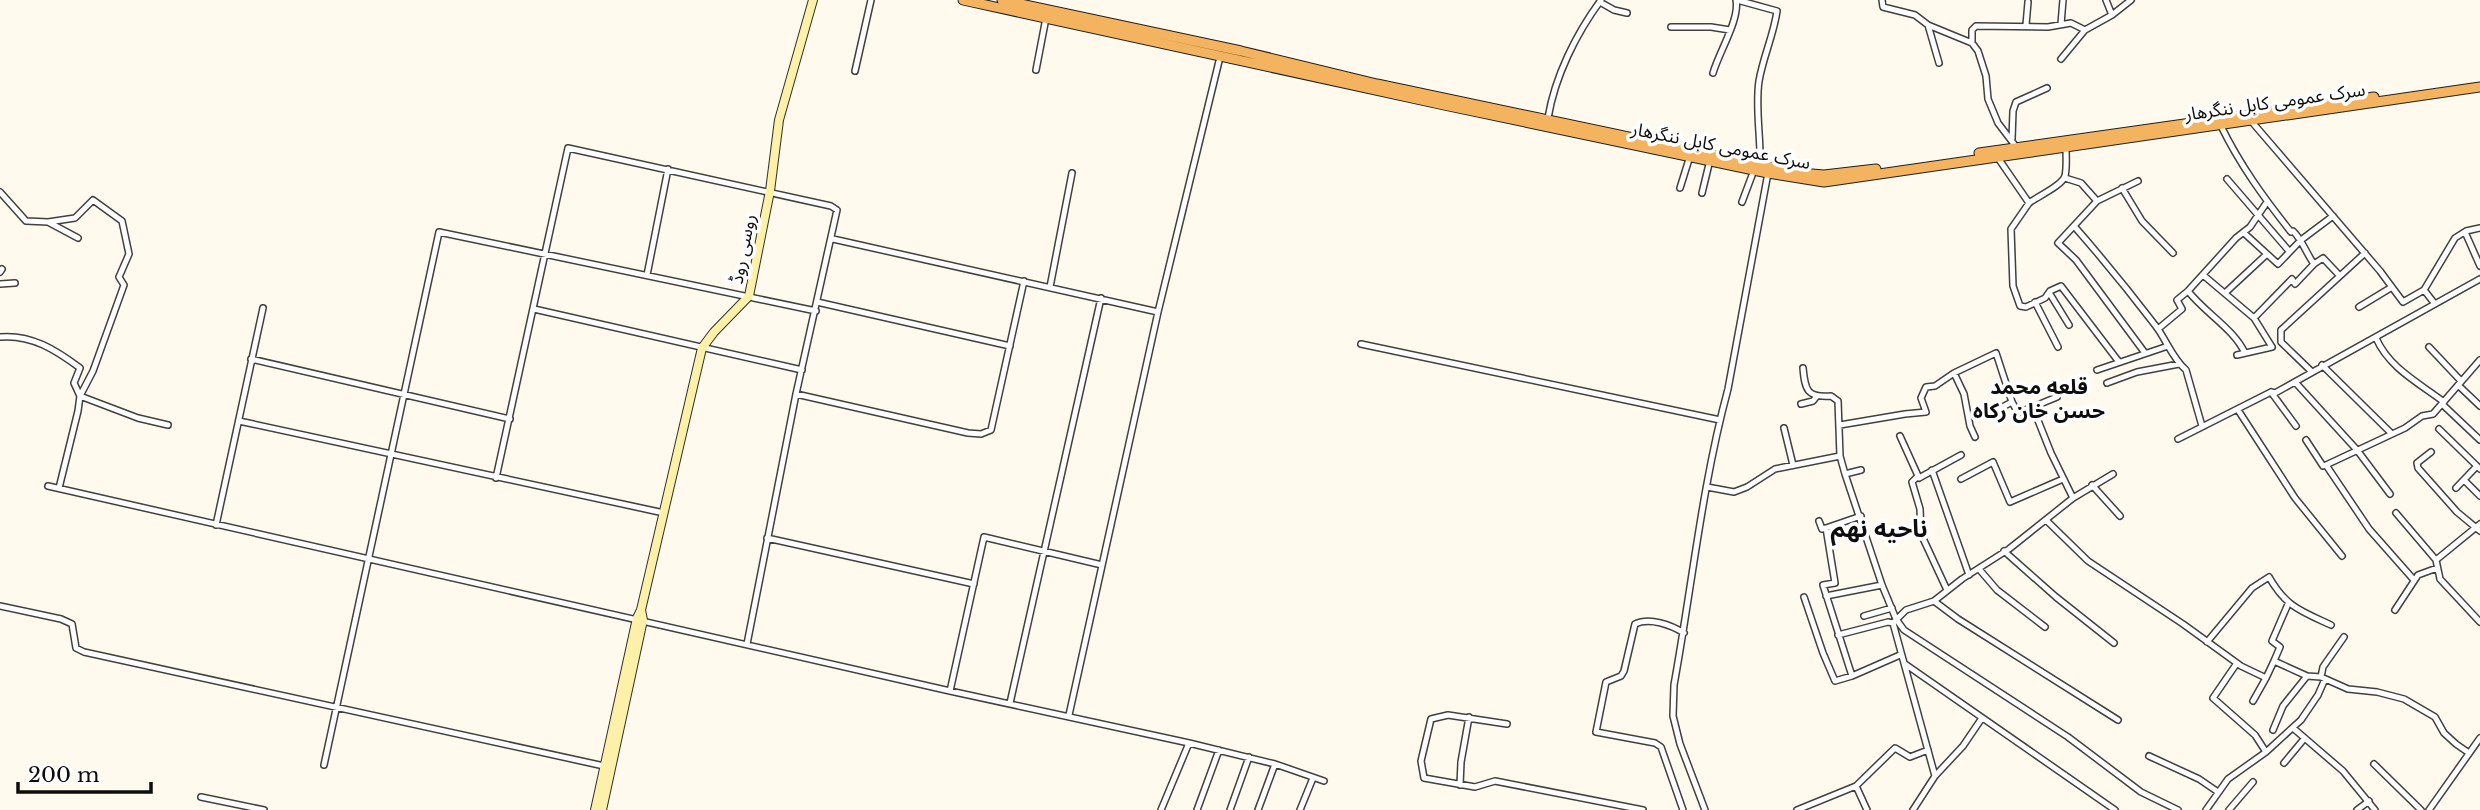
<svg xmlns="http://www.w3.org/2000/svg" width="2480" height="810" viewBox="0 0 2480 810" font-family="'Libre Baskerville','Noto Sans Arabic',serif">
  <rect width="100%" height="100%" fill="#fffaed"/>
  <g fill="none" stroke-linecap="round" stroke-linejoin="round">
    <defs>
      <path id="minor" d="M1737,0L1777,11C1774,34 1763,57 1759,81C1755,108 1761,137 1760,165
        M1882,0L1883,7L1915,15L1928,25L1972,43L1978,51L1986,76L1988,99L1998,123L2017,148
        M2106,0L2112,15
        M1600,2L1614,10L1627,13
        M2061,24L2063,0
        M1928,25L1939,63
        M2026,25L2028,2
        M1671,27H1711L1730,30
        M1972,43V30L1976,26L2048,27L2071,23L2085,30
        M2061,59L2085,30L2112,15L2131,0
        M1036,70L1046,18
        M855,71L871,0
        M1713,73C1719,52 1740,19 1736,0
        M1548,118C1555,76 1576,34 1601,0
        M2252,122L2380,271L2403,302L2424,290L2455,238L2466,231L2480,228
        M2221,126C2240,165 2264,198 2291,232L2293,231C2303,241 2306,253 2314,264
        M2012,139L2013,111L2016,102L2047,88
        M1998,158L2029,203L2011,229L2013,286L2020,306L2026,307L2045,298L2050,291L2061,286L2119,362
        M2065,178L2081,183L2097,201
        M2227,179L2289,251
        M2138,181L2097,201L2058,243L2076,260L2145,353
        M1680,188L1690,156
        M2122,188L2142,221L2173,253
        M0,192L26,221L48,222L78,238
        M1702,193L1710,160
        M1742,202L1754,170
        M2029,203C2038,196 2062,186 2065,176C2067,168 2066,156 2066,148
        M48,222L75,218L93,200L122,221L129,254L119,277L124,285L93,371L80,396L138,418L168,425
        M2074,226C2102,258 2129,291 2155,325C2166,339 2172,358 2186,370L2202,426
        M2465,232L2480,266
        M2244,233L2278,264L2301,240L2333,216
        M833,239L1158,312
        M0,272L2,269
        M647,275L668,169
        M2203,275L2254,318L2272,347
        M0,284L15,283
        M1050,287L1072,173
        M2424,290L2435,304
        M2188,291C2205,313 2233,328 2245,353
        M2225,293L2267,254
        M2050,294L2069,325
        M817,302L1010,346
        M2035,302L2058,347
        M2359,307L2392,287
        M534,309L802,370
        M2254,318L2292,279L2295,284L2314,264L2323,258L2339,275
        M2158,329L2182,309L2177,300L2188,291L2236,238L2250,227L2267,202
        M0,337C31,334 56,350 80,368L74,383L80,396L78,411L59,488
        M2376,338C2389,368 2419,383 2444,402
        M1361,344L1720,420
        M2429,347L2461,381
        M2237,355L2272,347
        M251,359L510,419
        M2322,365L2392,434
        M1803,368C1805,390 1807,398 1831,396L1838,401L1840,456L1845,474L1882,585L1896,619L1904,630L2068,737L2141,792L2178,810
        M2097,370L2168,346
        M2311,371L2281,342V330L2365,253
        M1954,373L1964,394L1970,426L1975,437
        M2295,382L2357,450L2390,494
        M2107,383L2137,372L2179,364
        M2458,385L2480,406
        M2271,392L2296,426
        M796,394L968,433L981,434L991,430L1024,281
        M1801,404L1813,401L1817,396
        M2442,404L2480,440
        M2033,408L2051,453L2073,498
        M2238,410L2295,498L2342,556
        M1991,413L2012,402
        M239,421L664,513
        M1840,425L1905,414L1926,412L1921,398L1926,387L1935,386L1954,373L1996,353L2012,402L2018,413L2057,397
        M1784,428L1793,465
        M2439,429L2480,469
        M1900,436L1919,478L1961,455
        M2178,439L2271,392L2275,393L2480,279
        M2306,440L2323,466L2326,465L2369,529L2414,580
        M2431,452L2417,463L2418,468L2457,512L2480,531
        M2326,465L2405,428L2422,416L2433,414L2480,360
        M1932,470L1969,575
        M1845,474L1861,470
        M1917,477L1912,482L1920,509L1921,534L1947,590
        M496,478L568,148L831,206L837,210L796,394L747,644
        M1961,479L1993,462L2010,502L2063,479
        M2464,480L2480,496
        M2092,485L2120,516
        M48,486L950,691L1189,743L1275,764L1324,781
        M1707,487L1734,492L1747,487L1775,469L1840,456
        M2456,488L2477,466
        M2396,513L2436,560
        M2046,520L2088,561L2183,624L2241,666L2266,678L2274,661L2307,676L2321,677L2348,689L2377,692L2404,699L2435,717L2444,733L2456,744L2469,753
        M1819,521L1822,529L1826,528L1835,583L1823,585L1852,676
        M2480,524L2436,560L2440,579L2480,622
        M216,525L263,308
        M1826,528L1861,516
        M767,538L974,584
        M2004,551L2056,597L2114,643
        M1979,569L1997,590L2045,627
        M1826,596L1882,585
        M1804,597L1823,653L1835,681L1852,676L1900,655
        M1934,601L1958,619L2118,720
        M0,606L61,619L72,624L76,648L84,652L604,766
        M2395,610L2418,575L2437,568
        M1864,616L1892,608
        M1838,635L1888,622L1893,623
        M2207,642L2252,588L2269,577C2286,607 2301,611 2331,625
        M2274,661L2280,647L2272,641L2288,604
        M2237,663L2213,698L2255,735L2266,752
        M1905,664L2115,810
        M2321,677L2323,667L2344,637
        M950,691L984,537L1102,565
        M2253,701L2266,678
        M1010,703L1101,298
        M1069,715L1158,312L1220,57
        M1507,724L1448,715L1431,719L1421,761L1424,778L1475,787L1495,781L1643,810
        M2293,728L2343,771L2375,810
        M2273,730L2283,706L2307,676
        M2149,756L2199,779L2218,792
        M2284,763L2304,739
        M2374,764L2421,810
        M324,765L439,232L816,311
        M1935,776L1893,623L1906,610L1934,601L1962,579L2009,549L2073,498L2113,474
        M1460,785L1461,762L1469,717
        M1856,786L1867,810
        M201,797L264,810
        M1161,810L1189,743
        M1197,810L1219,750
        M1230,810L1249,757
        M1258,810L1275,764
        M1300,810L1313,778
        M1683,810L1661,747L1655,743L1596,732L1606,682L1621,676L1624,671L1635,624C1650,617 1671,625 1684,633
        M1705,810L1680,744L1673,716L1674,685C1692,586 1702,485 1728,389L1768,173
        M1797,810L1856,786L1895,748L1910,757L1928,750
        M1913,810L1935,776L1963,746L1982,718
        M2206,810L2228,779L2266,752L2301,720L2318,695L2325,679
        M2229,810L2253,782
        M2357,810L2369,801
        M2429,810L2480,738"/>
      <path id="secondary" d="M595,810L637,618L641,610L702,348L714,332L749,296L770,191L779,120L813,0
        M602,810L643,620L641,610"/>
      <path id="trunk" d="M963,0L1444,105L1768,173L1824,182L2480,87
        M1002,0L1241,51L1377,84L1800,173L1824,175L1876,169
        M1979,153L2374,97"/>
    </defs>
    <!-- minor casing -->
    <use href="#minor" stroke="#404040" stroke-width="8"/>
    <!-- secondary casing -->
    <use href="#secondary" stroke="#2f2f2f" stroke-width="10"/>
    <!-- trunk casing -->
    <use href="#trunk" stroke="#1e1e1e" stroke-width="11"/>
    <!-- minor -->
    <use href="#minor" stroke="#fff" stroke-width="5"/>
    <!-- secondary -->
    <use href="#secondary" stroke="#fdf1a9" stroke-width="8"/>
    <!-- trunk -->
    <use href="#trunk" stroke="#f4b35e" stroke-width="9"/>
  </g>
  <g text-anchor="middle" stroke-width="7" stroke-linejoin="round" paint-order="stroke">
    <!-- street labels -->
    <g font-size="18" fill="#0d0d0d" stroke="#fff">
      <text transform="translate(2275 102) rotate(-8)" y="6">سرک عمومی کابل ننگرهار</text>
      <text transform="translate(1721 146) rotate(11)" y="6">سرک عمومی کابل ننگرهار</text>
      <text transform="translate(743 249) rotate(-79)" y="6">روسی روڈ</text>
    </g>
    <!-- quarter labels -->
    <g font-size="21" font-weight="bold" fill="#0d0d0d" stroke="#fff">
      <text x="2039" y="394">قلعه محمد<tspan x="2039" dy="24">حسن خان رکاه</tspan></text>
    </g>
    <!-- district labels -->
    <g font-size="24" font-weight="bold" fill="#0d0d0d" stroke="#fff">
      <text x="1879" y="537">ناحیه نهم</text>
    </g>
  </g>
  <!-- scale -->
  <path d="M18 782v10h133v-10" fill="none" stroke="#0d0d0d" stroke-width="3.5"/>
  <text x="28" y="782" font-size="21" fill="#0d0d0d" stroke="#ffffff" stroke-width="5" paint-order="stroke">200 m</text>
</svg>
